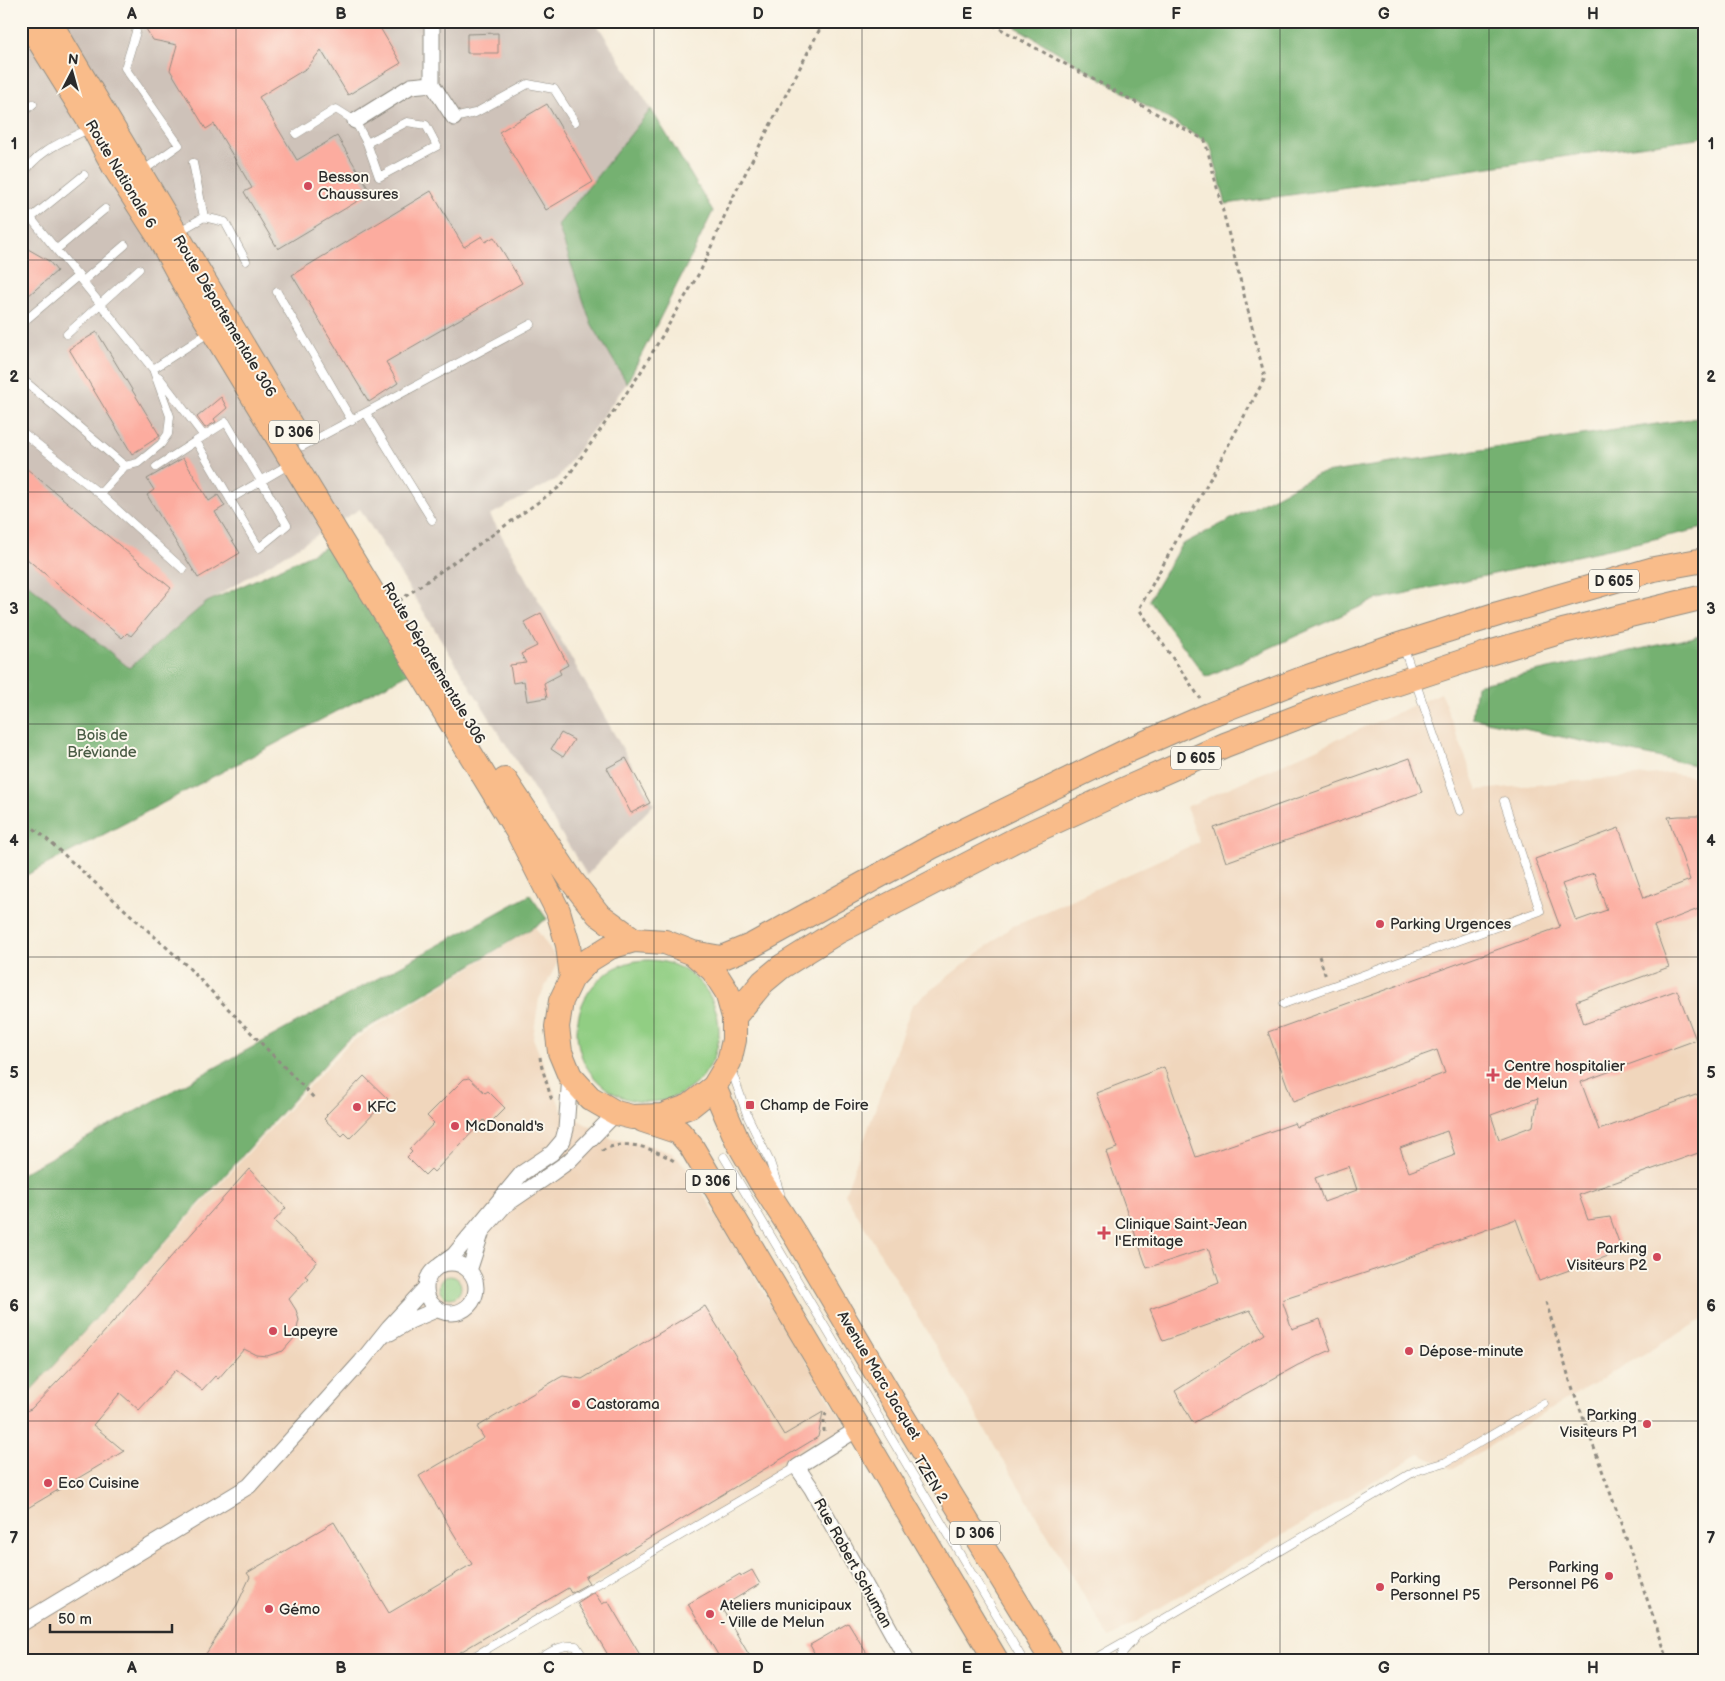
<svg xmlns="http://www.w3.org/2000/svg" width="1725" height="1681" viewBox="0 0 1725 1681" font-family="'Balsamiq Sans',sans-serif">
  <rect width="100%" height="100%" fill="#fbf7ec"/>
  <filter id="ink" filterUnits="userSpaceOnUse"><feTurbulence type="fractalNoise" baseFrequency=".02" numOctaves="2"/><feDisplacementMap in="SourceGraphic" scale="10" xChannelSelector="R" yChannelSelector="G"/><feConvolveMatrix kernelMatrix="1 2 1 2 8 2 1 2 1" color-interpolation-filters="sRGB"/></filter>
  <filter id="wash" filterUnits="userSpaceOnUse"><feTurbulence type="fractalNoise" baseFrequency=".0096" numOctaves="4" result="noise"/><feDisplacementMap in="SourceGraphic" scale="20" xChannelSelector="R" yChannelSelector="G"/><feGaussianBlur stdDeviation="1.12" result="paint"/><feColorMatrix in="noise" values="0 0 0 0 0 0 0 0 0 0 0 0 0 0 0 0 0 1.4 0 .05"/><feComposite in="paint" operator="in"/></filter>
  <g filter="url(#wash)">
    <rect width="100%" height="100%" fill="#f6ecd8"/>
    <!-- built -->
    <path fill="#f0d6bc" d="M1441,693L1478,790L1669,773L1704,778V1319L1582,1390L1452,1469L1419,1454L1109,1638L845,1194L912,1005L1011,927L1199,842L1186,807Z
      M535,927L558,961L539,999L533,1038L562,1111L612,1139L641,1143L672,1153L688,1169L850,1432L469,1660H21V1399L24,1398L348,1044Z"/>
    <!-- industrial -->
    <path fill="#cec2b9" d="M21,21H595L651,109L558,225L591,323L627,383L557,479L490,515L654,804L587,875L360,509L207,602L129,668L21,578Z"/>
    <!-- green -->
    <path fill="#91ce83" stroke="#5e7c57" d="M577 1031a71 71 0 1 1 142 0a71 71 0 1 1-142 0Z
      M439 1287a11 11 0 1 1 22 0a11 11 0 1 1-22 0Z"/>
    <!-- forest -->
    <path fill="#74b171" stroke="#506e4e" d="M1006,21H1704V137L1226,204L1210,144Z
      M651,109L713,211L690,259L627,383L591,323L558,225Z
      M1704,417V528L1375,600L1206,677L1149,600L1181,545L1318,474Z
      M335,543L417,669L21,878V578L129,668L207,602Z
      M1704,635V767L1472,718L1476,685Z
      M530,895L547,919L346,1041L24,1398L21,1399V1174Z"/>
    <g id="blocks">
      <!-- building -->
      <path fill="#fcac9f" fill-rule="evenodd" d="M141,21H164L168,28L181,21H376L401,63L348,95L321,50L307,68L259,97L297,160L337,136L371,193L278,249L244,192L252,188L214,124L206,129L170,70L177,45L153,40Z
        M498,33V53H467V34Z
        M547,104L593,182L546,210L499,132Z
        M431,191L464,247L482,236L485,242L494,237L522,283L386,362L398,383L369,402L292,275Z
        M21,245L49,261L57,271L21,302Z
        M97,332L160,436L132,454L69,349Z
        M221,397L227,408L214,419L216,422L205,428L197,417Z
        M183,458L209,501L218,495L225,506L215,512L240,553L198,578L147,495L154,490L147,479Z
        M21,464L171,588L131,636L127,633L122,638L21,554Z
        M541,613L568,665L559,670L561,674L544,683L547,698L527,701L524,681L513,683L510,665L526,663L521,654L537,646L524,622Z
        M561,733L574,740L563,757L551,749Z
        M626,758L650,803L631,813L607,768Z
        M1410,758L1422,792L1226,862L1214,828Z
        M1679,816H1704V912H1702L1701,908L1654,926L1669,967L1576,1001L1584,1024L1677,990L1696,1040L1581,1082L1599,1130L1704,1092V1151L1579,1195L1588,1220L1610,1217L1622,1251L1539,1281L1516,1219L1374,1270L1282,1300L1292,1329L1320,1319L1331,1350L1298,1365L1193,1423L1175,1391L1265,1334L1250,1310L1163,1341L1150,1309L1219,1283L1208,1248L1147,1268L1106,1152L1117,1148L1096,1093L1164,1067L1196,1157L1295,1123L1297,1127L1445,1073L1437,1050L1293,1102L1268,1032L1560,927L1535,859L1619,828L1644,898L1690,880L1668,817ZM1594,873L1607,910L1576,921L1562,884ZM1538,1098L1533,1126L1499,1139L1491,1115ZM1447,1131L1455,1155L1409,1172L1400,1148ZM1349,1166L1357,1190L1324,1202L1315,1178Z
        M364,1076L388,1099L350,1138L345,1133L342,1136L324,1119L327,1116L326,1115Z
        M469,1078L485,1093L488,1091L505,1108L488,1125L484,1120L434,1172L431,1169L425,1175L407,1157L412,1152L409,1149L434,1123L427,1116L464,1079Z
        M249,1169L286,1208L274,1221L317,1261L305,1276L308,1278L289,1299L296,1310L299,1320L295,1337L283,1351L267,1356L256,1355L244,1349L218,1379L215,1376L202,1390L176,1370L139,1410L120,1393L93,1425L124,1451L21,1512V1413L31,1409L90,1348Z
        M705,1306L784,1435L823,1412L818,1437L585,1577L589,1583L571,1593L568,1588L447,1660H202L237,1605L250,1577L247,1573L334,1522L389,1613L472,1564L419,1476L484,1438L477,1427L559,1378L563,1376L582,1379Z
        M752,1570L760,1584L721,1607L752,1660H721L688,1604L740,1574L741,1576Z
        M594,1592L602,1604L608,1601L643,1660H611L577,1603Z
        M848,1623L871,1660H818L810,1645Z"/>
    </g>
  </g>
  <g filter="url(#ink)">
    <use href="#blocks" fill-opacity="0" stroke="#908c82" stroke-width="1"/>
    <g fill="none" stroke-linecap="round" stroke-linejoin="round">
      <defs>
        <path id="lane" d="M136,32L125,68L179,145L141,172
          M21,44L33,34
          M21,114L33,104
          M454,118L475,113L528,84L554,89L575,122
          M296,134L336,109L355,121L367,143L379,177L437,146L426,125L407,122L367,143
          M193,163L204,217
          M21,179C33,152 66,140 91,128
          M21,206L153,369L210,332
          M31,218L84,175
          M178,232L204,217L225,222L246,261
          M57,249L105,209
          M83,281L125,245
          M277,292L352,421
          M21,324L79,275
          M67,334L139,269
          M159,377L204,436
          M21,378L125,466L100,494L21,431
          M366,413L432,520
          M226,422L287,525L259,548L196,441Z
          M303,446L531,324
          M125,466L138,463L161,444L168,434L170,416L153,369
          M156,467L196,441
          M100,494L183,569
          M230,499L290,464
          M1403,646L1460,811
          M1283,1004L1540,911L1504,801
          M731,1069L748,1117L770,1162L780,1193
          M724,1157L1023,1660
          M468,1660L797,1467
          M537,1660C551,1652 560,1644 576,1646L585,1660
          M1092,1660L1140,1633L1415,1471L1446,1462L1544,1404
          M1120,1660L1123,1652L1135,1638"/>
        <path id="street" d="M432,21V84
          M355,121L411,86L432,84L454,118
          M426 1288a25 25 0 1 1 50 0a25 25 0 1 1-50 0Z
          M440,1265L454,1255L522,1173L552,1153L563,1140L566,1129L570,1076
          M469,1271L482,1231L504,1206L548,1176L569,1161L616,1113
          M390,1333L410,1321L438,1309
          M859,1428L797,1467L812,1489L907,1660
          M21,1624L249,1486L361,1362L389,1327L426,1287"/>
        <path id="primary" d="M27,21L93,127L115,168L158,235L184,283L518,832L558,911L568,945L572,978
          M49,21L292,428
          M505,780L572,881L598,914L634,940
          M693,953L713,970L727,992L734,1017V1040L729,1062L714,1087L690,1106L662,1116L632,1117L616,1113L590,1098L570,1076L560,1052L557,1027L561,1001L572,978L589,960L610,947L634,940L665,942L693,953L721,958L753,945L931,847L1129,750L1209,715L1302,679L1396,646L1498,614L1654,569L1704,560
          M734,1017L763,982L781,967L837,932L1017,839L1121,791L1225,745L1319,709L1489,653L1563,631L1704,597
          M714,1087L737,1140L761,1182L795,1235L896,1406L1052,1660
          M643,1120L679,1132L691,1146L996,1660"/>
      </defs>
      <!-- lane casing -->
      <use href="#lane" stroke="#908c82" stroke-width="9"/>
      <!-- street casing -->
      <use href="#street" stroke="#908c82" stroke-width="17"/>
      <!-- primary casing -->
      <use href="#primary" stroke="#908c82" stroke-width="26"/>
      <!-- path -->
      <path stroke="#908c82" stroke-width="3" stroke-dasharray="4 4" stroke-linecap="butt" d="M986,21L1205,140L1265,378L1139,609L1200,698
        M399,601L561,486L639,375L701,270L731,201L824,21
        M21,819L40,833L186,965L316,1100
        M1319,956L1326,977
        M540,1057L541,1064L552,1101
        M602,1151C624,1137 657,1149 677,1163
        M1546,1302L1570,1381L1615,1506L1668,1660
        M824,1432V1421L826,1413"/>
      <!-- lane -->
      <use href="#lane" stroke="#fff" stroke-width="8"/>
      <!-- street -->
      <use href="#street" stroke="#fff" stroke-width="15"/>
      <!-- primary -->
      <use href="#primary" stroke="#f9bc8a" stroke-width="24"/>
    </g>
  </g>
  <!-- grid -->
  <path fill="none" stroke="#2b2b2b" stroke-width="1" stroke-opacity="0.55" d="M236,21V1660M445,21V1660M654,21V1660M862,21V1660M1071,21V1660M1280,21V1660M1489,21V1660M21,260H1704M21,492H1704M21,724H1704M21,957H1704M21,1189H1704M21,1421H1704"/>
  <!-- markers -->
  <g fill="#d1495b" stroke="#fbf7ec" stroke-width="2">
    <circle cx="308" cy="186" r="5"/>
    <circle cx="1380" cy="924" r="5"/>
    <path d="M1490.5 1067.5h5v5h5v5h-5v5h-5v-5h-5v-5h5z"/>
    <rect x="745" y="1100" width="10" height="10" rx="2.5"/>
    <circle cx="357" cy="1107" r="5"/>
    <circle cx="455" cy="1126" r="5"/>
    <path d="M1101.5 1225.5h5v5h5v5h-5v5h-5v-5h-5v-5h5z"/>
    <circle cx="1657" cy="1257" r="5"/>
    <circle cx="273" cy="1331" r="5"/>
    <circle cx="1409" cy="1351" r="5"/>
    <circle cx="576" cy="1404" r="5"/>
    <circle cx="1647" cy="1424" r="5"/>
    <circle cx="48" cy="1483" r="5"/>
    <circle cx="1609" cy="1576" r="5"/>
    <circle cx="1380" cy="1587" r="5"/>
    <circle cx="269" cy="1609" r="5"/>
    <circle cx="710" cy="1614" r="5"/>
  </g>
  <g text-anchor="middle" stroke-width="4" stroke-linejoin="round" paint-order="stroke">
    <!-- shield labels -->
    <g fill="#fbf7ec" stroke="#696865" stroke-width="1">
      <rect x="269" y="420.5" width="50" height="23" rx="4"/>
      <rect x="1589" y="569.5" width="50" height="23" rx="4"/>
      <rect x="1171" y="746.5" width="50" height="23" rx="4"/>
      <rect x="686" y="1169.5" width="50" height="23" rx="4"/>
      <rect x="950" y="1521.5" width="50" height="23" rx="4"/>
    </g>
    <g font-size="14" font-weight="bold" fill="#2b2b2b">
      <text x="294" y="437">D 306</text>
      <text x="1614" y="586">D 605</text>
      <text x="1196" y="763">D 605</text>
      <text x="711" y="1186">D 306</text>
      <text x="975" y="1538">D 306</text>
    </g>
    <!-- street labels -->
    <g font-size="15" fill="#2b2b2b" stroke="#fbf7ec">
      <text transform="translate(121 174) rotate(59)" y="5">Route Nationale 6</text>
      <text transform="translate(225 316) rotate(59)" y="5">Route Départementale 306</text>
      <text transform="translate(434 663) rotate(59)" y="5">Route Départementale 306</text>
      <text transform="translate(879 1375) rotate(59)" y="5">Avenue Marc Jacquet</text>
      <text transform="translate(931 1479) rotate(59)" y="5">TZEN 2</text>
      <text transform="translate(853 1563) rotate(61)" y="5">Rue Robert Schuman</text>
    </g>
    <!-- poi labels -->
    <g font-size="15" fill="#2b2b2b" stroke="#fbf7ec" text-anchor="start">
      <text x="318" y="182">Besson<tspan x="318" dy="17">Chaussures</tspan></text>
      <text x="1390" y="929">Parking Urgences</text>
      <text x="1504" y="1071">Centre hospitalier<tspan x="1504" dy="17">de Melun</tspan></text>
      <text x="760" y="1110">Champ de Foire</text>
      <text x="367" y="1112">KFC</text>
      <text x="465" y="1131">McDonald's</text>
      <text x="1115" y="1229">Clinique Saint-Jean<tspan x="1115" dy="17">l'Ermitage</tspan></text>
      <text x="1647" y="1253" text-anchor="end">Parking<tspan x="1647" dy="17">Visiteurs P2</tspan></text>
      <text x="283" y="1336">Lapeyre</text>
      <text x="1419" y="1356">Dépose-minute</text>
      <text x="586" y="1409">Castorama</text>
      <text x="1637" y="1420" text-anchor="end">Parking<tspan x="1637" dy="17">Visiteurs P1</tspan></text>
      <text x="58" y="1488">Eco Cuisine</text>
      <text x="1599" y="1572" text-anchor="end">Parking<tspan x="1599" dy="17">Personnel P6</tspan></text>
      <text x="1390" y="1583">Parking<tspan x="1390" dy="17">Personnel P5</tspan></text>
      <text x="720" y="1610">Ateliers municipaux<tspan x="720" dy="17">- Ville de Melun</tspan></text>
      <text x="279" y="1614">Gémo</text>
    </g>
    <!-- park labels -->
    <g font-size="15" fill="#4a5c45" stroke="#fbf7ec">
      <text x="102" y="740">Bois de<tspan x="102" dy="17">Bréviande</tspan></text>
    </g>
  </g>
  <!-- margin -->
  <rect width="1725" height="1681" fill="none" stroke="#fbf7ec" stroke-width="55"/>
  <!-- north arrow -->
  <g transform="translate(72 72) rotate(6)" stroke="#fbf7ec" stroke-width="4" paint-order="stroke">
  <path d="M0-4L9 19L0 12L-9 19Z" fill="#2b2b2b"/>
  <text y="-8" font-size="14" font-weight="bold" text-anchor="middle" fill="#2b2b2b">N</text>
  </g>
  <!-- scale -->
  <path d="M50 1624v8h122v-8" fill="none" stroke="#2b2b2b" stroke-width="2.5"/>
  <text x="58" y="1624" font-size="15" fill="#2b2b2b" stroke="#fbf7ec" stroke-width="4" paint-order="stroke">50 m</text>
  <rect x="28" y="28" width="1670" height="1626" fill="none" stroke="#2b2b2b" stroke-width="2"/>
  <g font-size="16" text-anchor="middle" font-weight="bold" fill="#2b2b2b">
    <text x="132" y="19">A</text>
    <text x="341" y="19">B</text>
    <text x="549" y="19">C</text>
    <text x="758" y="19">D</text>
    <text x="967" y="19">E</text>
    <text x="1176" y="19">F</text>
    <text x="1384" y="19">G</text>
    <text x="1593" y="19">H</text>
    <text x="14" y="149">1</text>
    <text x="1711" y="149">1</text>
    <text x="14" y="382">2</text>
    <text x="1711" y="382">2</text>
    <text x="14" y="614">3</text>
    <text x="1711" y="614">3</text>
    <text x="14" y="846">4</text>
    <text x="1711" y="846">4</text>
    <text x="14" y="1078">5</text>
    <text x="1711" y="1078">5</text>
    <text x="14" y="1311">6</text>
    <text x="1711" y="1311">6</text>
    <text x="14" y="1543">7</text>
    <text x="1711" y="1543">7</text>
    <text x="132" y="1673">A</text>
    <text x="341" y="1673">B</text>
    <text x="549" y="1673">C</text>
    <text x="758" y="1673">D</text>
    <text x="967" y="1673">E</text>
    <text x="1176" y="1673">F</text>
    <text x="1384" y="1673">G</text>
    <text x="1593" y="1673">H</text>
  </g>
</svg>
